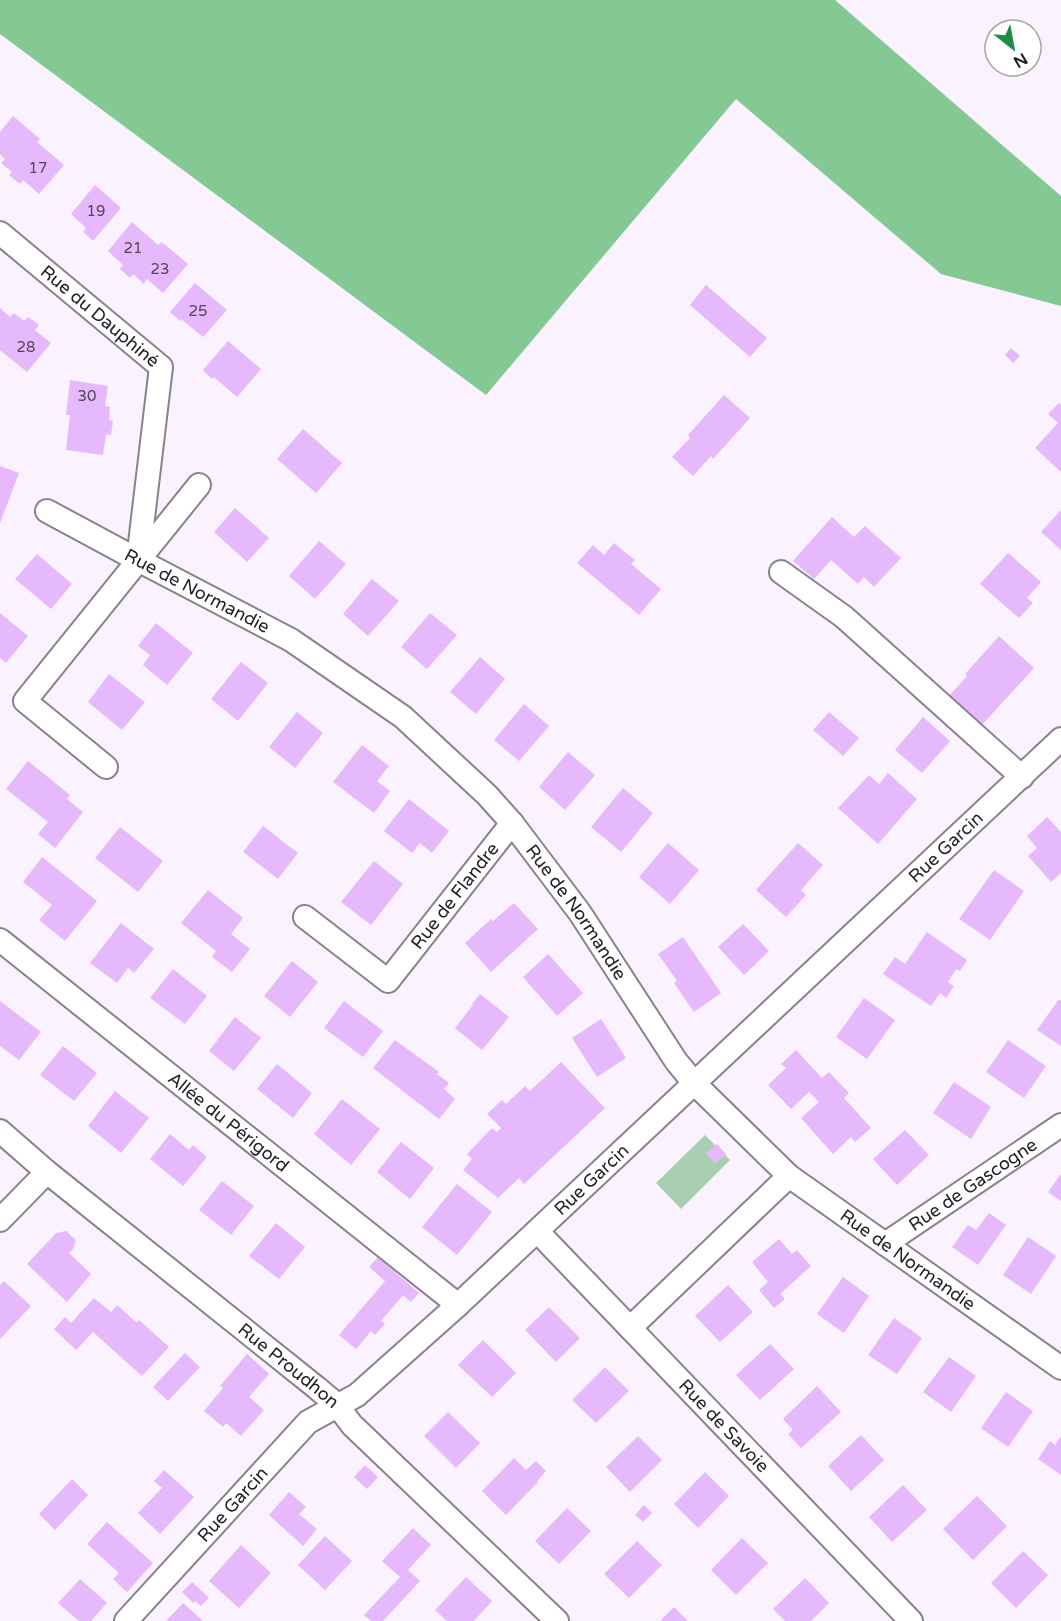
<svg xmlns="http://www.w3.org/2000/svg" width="1061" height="1621" viewBox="0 0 1061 1621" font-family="'Varela Round',sans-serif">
  <rect width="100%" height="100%" fill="#faf2fe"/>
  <!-- green -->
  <path fill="#a8d0b0" d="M705,1135L730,1160L681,1209L656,1183Z"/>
  <!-- forest -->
  <path fill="#84c894" d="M0,0H835L1061,196V306L941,274L736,99L486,395L0,34Z"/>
  <!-- building -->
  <path fill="#e5b9fc" d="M13,116L40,139L37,142L64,165L39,194L23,180L20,184L9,175L12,172L1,163L5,159L0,154V132Z
    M95,185L121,208L93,241L83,232L86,228L71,214Z
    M132,222L158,245L162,242L188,264L163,293L147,279L144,284L133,274L130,278L120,269L123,265L108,251Z
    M195,283L227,310L203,337L181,319L180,321L170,312Z
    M706,285L767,338L750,357L690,305Z
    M0,308L10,317L14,313L24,321L28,317L39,325L35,330L51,343L27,372L0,350Z
    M228,341L261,369L237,397L214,377L212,379L203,370Z
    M1011,348L1020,356L1013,363L1005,355Z
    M70,380L108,386L105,406L110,407L109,420L113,421L111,435L106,434L103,455L66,450L70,415H66Z
    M724,395L750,418L713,459L711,456L693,476L672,457L690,438L688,435Z
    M1059,403L1061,405V472L1035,448L1058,423L1048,414Z
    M303,429L342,463L316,493L277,459Z
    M0,466L19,473L0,523Z
    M235,508L269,538L247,562L214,532Z
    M1061,510V550L1041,532Z
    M832,517L854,537L865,526L901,558L874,587L864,577L858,584L831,560L814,579L793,561Z
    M319,541L346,564L315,599L289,576Z
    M614,543L635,560L631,564L661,589L639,615L577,563L593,545L604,555Z
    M1008,553L1041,582L1027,598L1033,603L1019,618L980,584Z
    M37,554L72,584L51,609L15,579Z
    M372,579L399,601L368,636L343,614Z
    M0,613L28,636L6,663L0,658Z
    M430,613L457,635L427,669L401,647Z
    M156,623L193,653L167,685L143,665L150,655L138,646Z
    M999,636L1034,668L981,726L948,697L967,676L965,674Z
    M480,657L505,679L476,714L450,692Z
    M241,662L268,683L238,721L211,699Z
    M109,674L145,702L122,730L88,702Z
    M524,704L549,726L519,761L494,740Z
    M297,712L323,733L295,768L269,747Z
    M829,712L859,738L843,756L813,730Z
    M923,717L950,741L922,773L895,750Z
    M362,745L389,766L377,781L390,791L374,813L333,782Z
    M568,752L595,775L565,810L539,787Z
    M28,761L70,795L67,799L83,812L55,848L38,834L48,822L6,789Z
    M888,773L917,799L878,844L838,808L869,775L879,784Z
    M623,788L653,813L621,852L591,827Z
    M409,799L449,831L432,853L420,843L412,853L384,831Z
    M1047,817L1061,832V873L1051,882L1028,856L1037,848L1027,836Z
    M263,826L298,853L278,879L243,852Z
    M120,827L163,861L138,892L95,858Z
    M668,843L699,870L670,904L639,877Z
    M798,843L823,865L801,890L806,895L786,917L756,890Z
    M42,857L97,901L65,941L39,920L52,905L23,882Z
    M374,861L403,884L371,925L341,902Z
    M994,870L1024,891L990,940L959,919Z
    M208,890L243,918L231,934L250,949L232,972L212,957L216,951L181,923Z
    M514,903L538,929L491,972L465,943L491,919L493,921Z
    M121,923L154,949L134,973L128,968L117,983L90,963Z
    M743,924L769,951L744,975L718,947Z
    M927,932L967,960L960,971L956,969L948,982L954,986L946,998L940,993L931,1006L883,974L895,957L905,964Z
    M683,937L721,993L694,1012L674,983L677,981L658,954Z
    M548,954L583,993L557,1016L523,977Z
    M292,961L318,982L290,1017L264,996Z
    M173,969L207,996L185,1024L150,998Z
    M480,994L509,1017L482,1050L455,1028L473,1005L472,1004Z
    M864,998L895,1020L867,1059L836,1037Z
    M1059,999L1061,1001V1046L1037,1030Z
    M0,1001L41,1032L19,1060L0,1046Z
    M344,1001L383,1031L363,1057L324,1028Z
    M235,1017L261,1038L234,1071L209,1051Z
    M601,1019L626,1058L597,1077L572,1038Z
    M395,1040L439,1072L437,1074L449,1083L444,1089L455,1099L439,1119L373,1068Z
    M1008,1040L1046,1066L1024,1098L986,1072Z
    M63,1046L97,1073L74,1101L40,1075Z
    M796,1050L822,1078L829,1072L849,1093L844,1098L871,1128L855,1142L851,1137L833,1154L801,1118L819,1102L809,1092L791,1109L768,1085L786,1068L781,1064Z
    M561,1062L605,1108L524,1184L519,1178L498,1198L463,1170L472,1159L467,1154L492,1128L497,1132L501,1128L487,1114L502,1100L506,1104L525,1086L530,1091Z
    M277,1064L312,1093L293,1118L257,1089Z
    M954,1082L991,1107L971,1139L933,1113Z
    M115,1091L149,1118L121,1153L88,1126Z
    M342,1099L380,1129L351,1165L314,1134Z
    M905,1130L929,1155L897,1185L873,1159Z
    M170,1134L189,1150L193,1145L207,1157L183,1186L150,1159Z
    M401,1142L434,1168L410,1199L377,1172Z
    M717,1144L726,1154L715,1164L706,1153Z
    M1061,1174V1201L1048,1192Z
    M222,1181L254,1206L231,1235L199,1210Z
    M457,1184L492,1212L457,1255L422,1227Z
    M989,1213L1006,1225L978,1265L952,1247L968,1225L976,1230Z
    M276,1223L305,1247L279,1279L249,1256Z
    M66,1231L76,1240L73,1249L69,1253L91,1274L67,1302L27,1264L56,1233Z
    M1028,1237L1056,1256L1031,1294L1003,1275Z
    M779,1239L792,1254L797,1250L811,1266L780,1294L785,1299L774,1308L759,1290L768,1282L752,1262Z
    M378,1257L419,1293L411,1302L403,1295L381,1321L385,1324L375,1335L371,1331L356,1349L339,1335L385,1281L369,1267Z
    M843,1277L869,1296L844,1333L817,1314Z
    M4,1281L31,1306L0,1339V1285Z
    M728,1285L753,1312L720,1342L695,1316Z
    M94,1298L111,1312L117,1305L137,1323L139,1320L169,1347L142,1376L93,1332L76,1350L54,1329L65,1317L71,1323Z
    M549,1307L580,1338L556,1362L525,1330Z
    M894,1318L922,1338L897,1374L868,1355Z
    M483,1340L516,1373L492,1397L458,1365Z
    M770,1344L794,1369L760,1400L736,1375Z
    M185,1353L200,1367L168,1401L153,1387Z
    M247,1354L269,1374L249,1397L264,1410L241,1436L226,1423L223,1427L204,1411L223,1388L220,1386Z
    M949,1357L976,1376L951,1412L923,1392Z
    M605,1367L629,1391L596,1423L572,1400Z
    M817,1386L841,1412L801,1448L788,1434L793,1430L783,1419Z
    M1006,1392L1033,1411L1008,1447L981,1428Z
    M448,1412L480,1443L456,1468L424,1436Z
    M861,1435L884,1460L851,1491L828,1466Z
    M638,1436L662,1460L630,1492L606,1467Z
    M1061,1436V1475L1038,1459L1050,1441L1055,1445Z
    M514,1458L526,1470L536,1461L546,1471L537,1481L538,1482L506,1515L482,1491Z
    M365,1465L378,1477L367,1489L354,1477Z
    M164,1470L194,1497L160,1534L138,1513L162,1488L154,1481Z
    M705,1472L729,1496L698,1528L674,1504Z
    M72,1479L88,1495L55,1530L39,1514Z
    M903,1485L927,1510L892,1542L869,1517Z
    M289,1492L306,1507L299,1514L317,1529L303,1546L269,1515Z
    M977,1496L1007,1526L973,1560L943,1529Z
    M644,1505L652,1513L643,1522L635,1515Z
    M567,1508L591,1531L559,1564L535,1541Z
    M107,1522L153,1563L127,1592L113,1579L119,1573L87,1544Z
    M413,1528L431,1545L408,1570L420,1581L383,1621H371L364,1615L400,1577L382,1561Z
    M325,1536L352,1561L325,1590L298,1565Z
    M742,1538L768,1563L736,1595L711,1570Z
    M637,1541L662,1565L629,1598L604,1574Z
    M241,1545L271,1573L239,1608L209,1581Z
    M1023,1551L1048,1575L1016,1608L991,1583Z
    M466,1577L492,1601L474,1621H447L435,1610Z
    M805,1578L829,1603L811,1621H785L773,1609Z
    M80,1579L107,1603L91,1621H79L58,1603Z
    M192,1582L209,1598L201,1606L195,1601L193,1603L182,1592Z
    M183,1603L203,1621H166Z
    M674,1607L688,1621H660Z"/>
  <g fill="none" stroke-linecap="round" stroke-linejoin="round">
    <defs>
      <g id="street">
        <path id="s1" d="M0,233L161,367L138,560"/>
        <path id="s2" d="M47,511L138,560L291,640L403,717L487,795L512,823L580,913L676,1061L694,1083L789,1176L1061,1368"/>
        <path d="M781,572L844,617L1022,777"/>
        <path d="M106,767L25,701L199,485"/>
        <path id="s3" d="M305,917L388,981L512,823"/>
        <path id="s4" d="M0,940L458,1305"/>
        <path id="s5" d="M0,1131L47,1172L317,1388L337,1405L352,1425L557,1621"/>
        <path d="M0,1220L47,1172"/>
        <path id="s6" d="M537,1231L911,1621"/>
        <path id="s7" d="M885,1244L1061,1125"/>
        <path d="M630,1328L789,1176"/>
        <path id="s8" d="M126,1621L308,1422L357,1395L458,1305L1061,739"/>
      </g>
    </defs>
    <!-- street casing -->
    <use href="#street" stroke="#8a818f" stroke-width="26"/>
    <!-- street -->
    <use href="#street" stroke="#fff" stroke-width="22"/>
  </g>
  <g text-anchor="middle" stroke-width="4.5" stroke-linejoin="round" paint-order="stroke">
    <!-- number labels -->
    <g font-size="15" fill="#524459">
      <text x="38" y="173">17</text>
      <text x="96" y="216">19</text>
      <text x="133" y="253">21</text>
      <text x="160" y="274">23</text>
      <text x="198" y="316">25</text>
      <text x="26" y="352">28</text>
      <text x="87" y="401">30</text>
    </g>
    <!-- street labels -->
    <g font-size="18" fill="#211d23" stroke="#fff">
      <text dy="6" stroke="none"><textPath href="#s1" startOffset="130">Rue du Dauphiné</textPath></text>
      <text dy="6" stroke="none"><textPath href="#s2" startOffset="170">Rue de Normandie</textPath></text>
      <text dy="6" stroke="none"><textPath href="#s8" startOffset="1130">Rue Garcin</textPath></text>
      <text dy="6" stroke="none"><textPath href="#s3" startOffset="213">Rue de Flandre</textPath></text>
      <text dy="6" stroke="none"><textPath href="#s2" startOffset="674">Rue de Normandie</textPath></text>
      <text dy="6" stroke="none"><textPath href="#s4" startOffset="292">Allée du Périgord</textPath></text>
      <text dy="6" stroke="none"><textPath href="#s8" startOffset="644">Rue Garcin</textPath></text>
      <text dy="6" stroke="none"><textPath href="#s7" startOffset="106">Rue de Gascogne</textPath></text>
      <text dy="6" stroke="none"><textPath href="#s2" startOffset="1160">Rue de Normandie</textPath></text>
      <text dy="6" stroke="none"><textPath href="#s5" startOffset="372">Rue Proudhon</textPath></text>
      <text dy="6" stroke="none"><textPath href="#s6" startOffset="270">Rue de Savoie</textPath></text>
      <text dy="6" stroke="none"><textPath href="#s8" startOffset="158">Rue Garcin</textPath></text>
    </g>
  </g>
  <!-- north arrow -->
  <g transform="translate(1013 48) rotate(149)"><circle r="28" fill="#ffffff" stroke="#a6a5a7" stroke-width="1.5"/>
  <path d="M0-4.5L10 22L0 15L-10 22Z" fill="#1c8e47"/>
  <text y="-9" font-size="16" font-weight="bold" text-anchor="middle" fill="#211d23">N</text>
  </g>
</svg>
